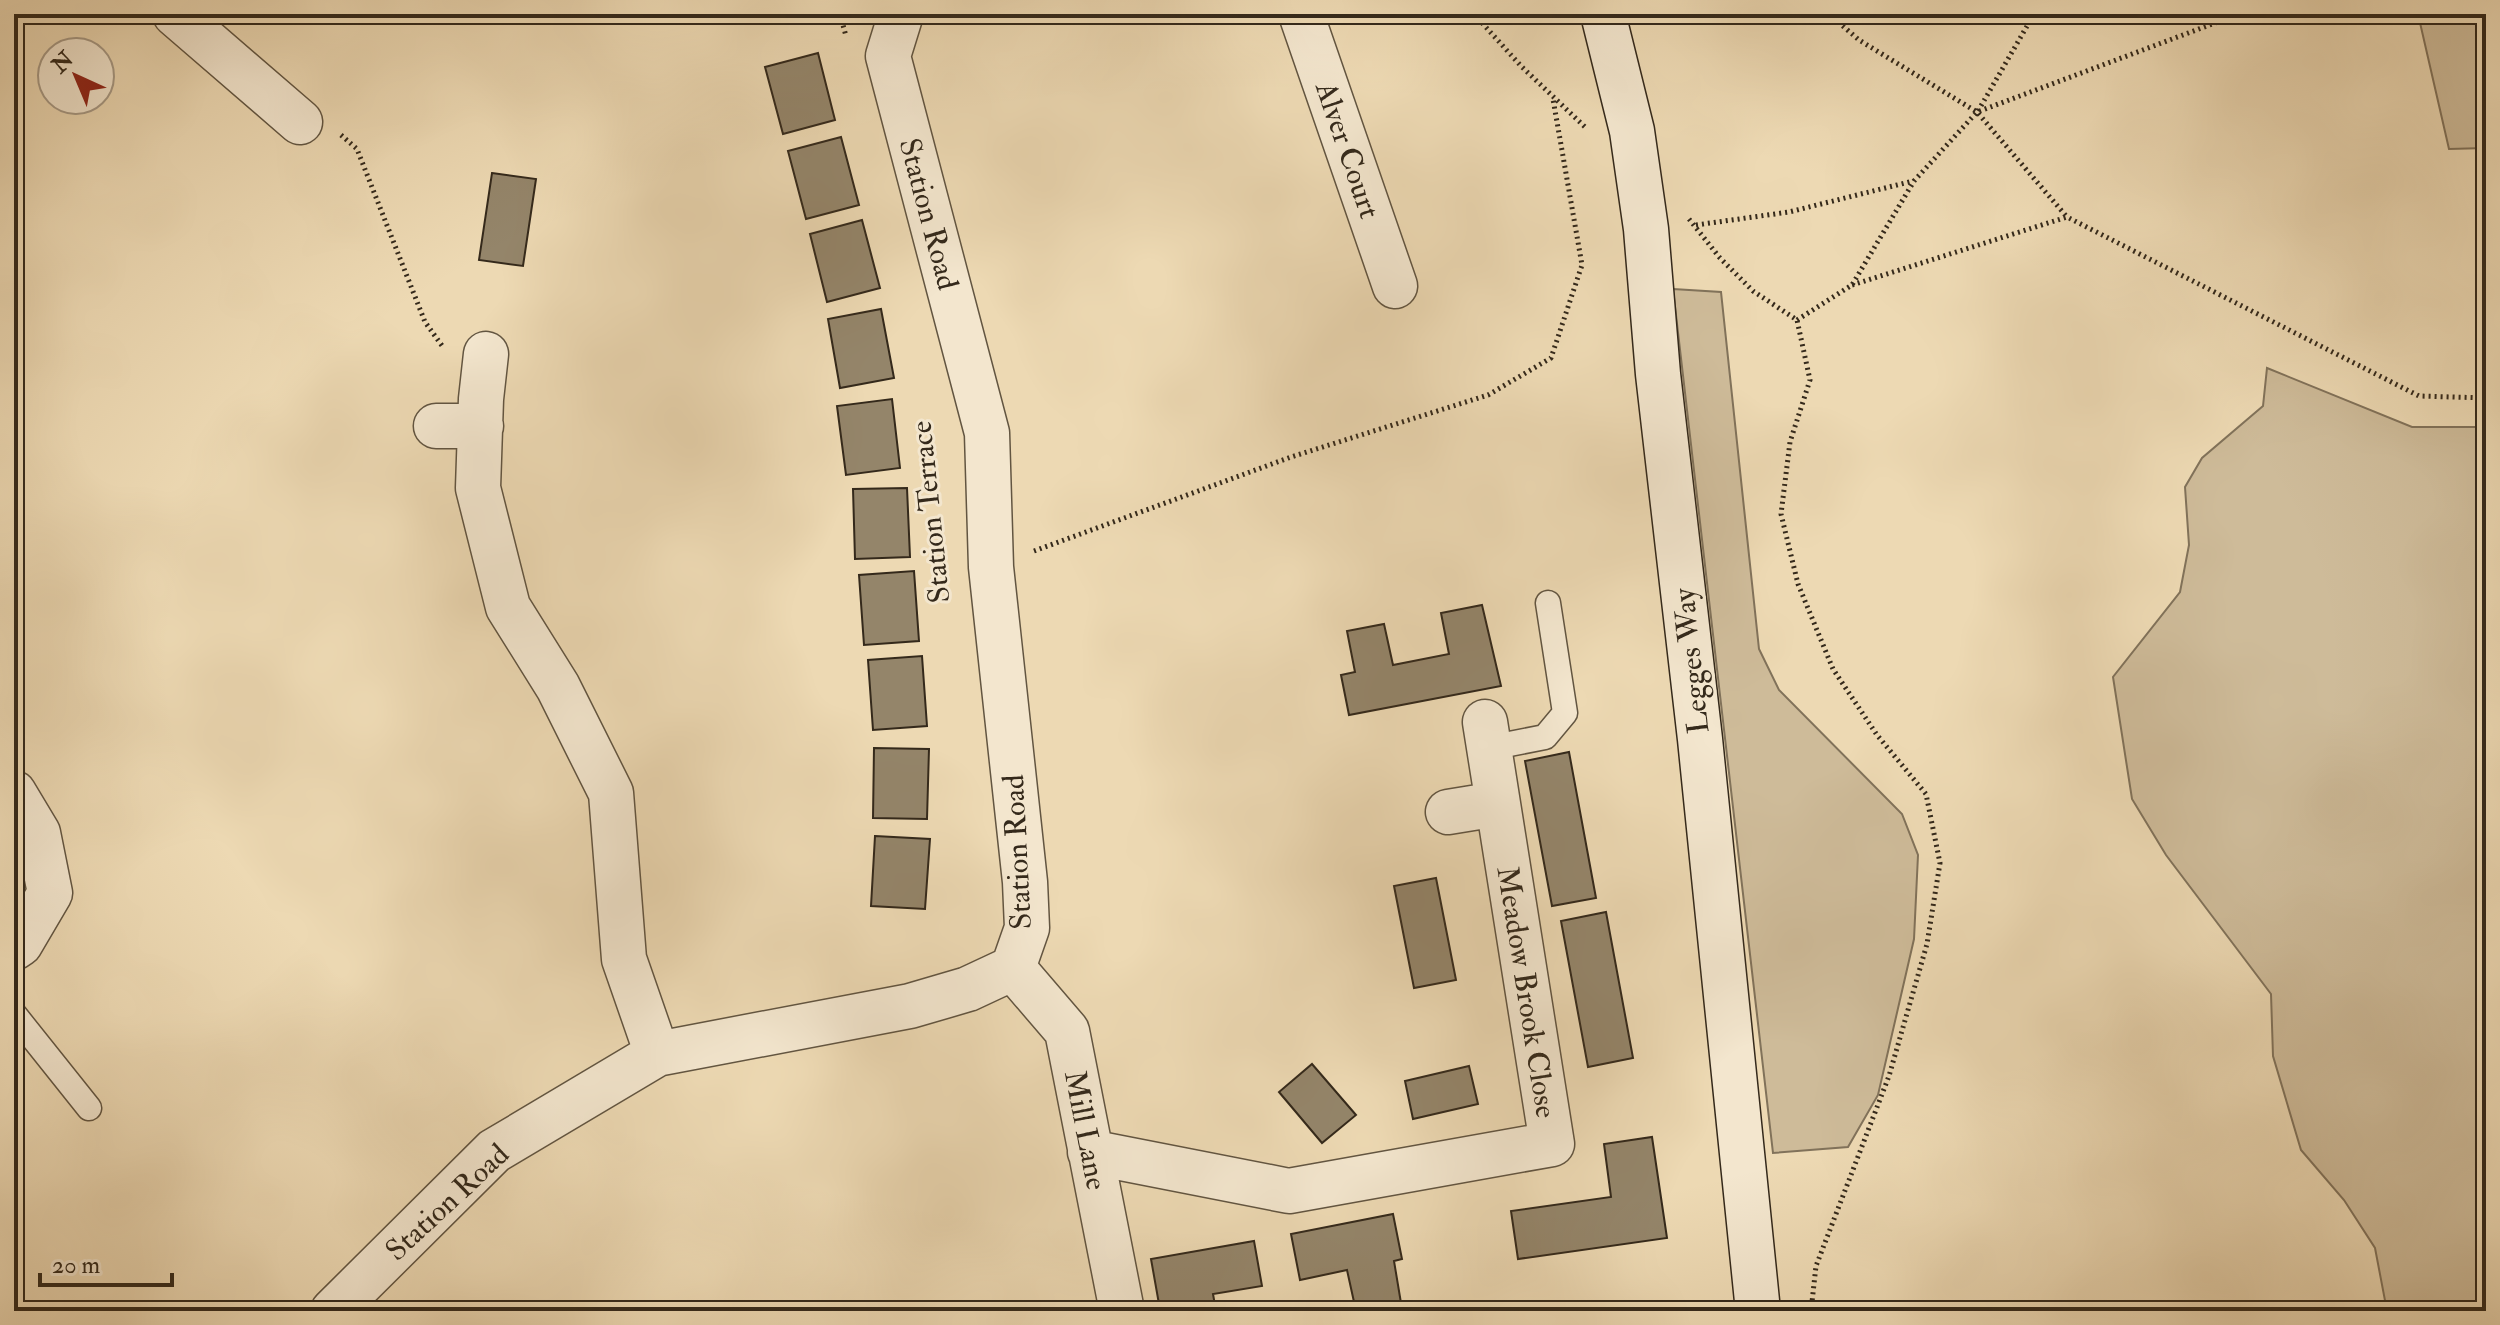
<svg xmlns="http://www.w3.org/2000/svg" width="2500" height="1325" viewBox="0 0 2500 1325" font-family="'IM FELL Double Pica',serif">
  <rect width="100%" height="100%" fill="#edd9b3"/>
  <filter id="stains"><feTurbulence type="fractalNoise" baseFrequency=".0025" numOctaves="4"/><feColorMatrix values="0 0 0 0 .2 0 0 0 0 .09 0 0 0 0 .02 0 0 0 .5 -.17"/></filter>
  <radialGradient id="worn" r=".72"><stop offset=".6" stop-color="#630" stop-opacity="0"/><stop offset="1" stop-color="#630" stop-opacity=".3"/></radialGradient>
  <!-- green -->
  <path fill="#cebb99" stroke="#81725a" stroke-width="2" d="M2418,14H2486V148L2449,149Z
    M1673,289L1721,292L1759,649L1779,690L1902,814L1918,855L1914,939L1878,1095L1848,1147L1773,1153Z
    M2267,368L2412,427H2486V1311H2387L2375,1248L2344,1200L2301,1150L2273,1056L2271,994L2166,855L2132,799L2113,677L2180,592L2189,545L2185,487L2202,458L2263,406Z"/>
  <!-- building -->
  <path fill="#94856a" stroke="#34291b" stroke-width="2" d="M818,53L835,120L783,134L765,67Z
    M841,137L859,205L806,219L788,151Z
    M492,173L536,179L523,266L479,260Z
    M862,220L880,288L827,302L810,234Z
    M881,309L894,378L840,388L828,319Z
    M892,399L900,468L846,475L837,406Z
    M907,488L910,557L855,559L853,489Z
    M914,571L919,641L864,645L859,575Z
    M1482,605L1501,686L1349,715L1341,675L1355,672L1347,631L1384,624L1393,665L1449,654L1441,613Z
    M922,656L927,726L873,730L868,660Z
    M874,748L929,749L927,819L873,818Z
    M1569,752L1596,898L1552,906L1525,761Z
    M875,836L930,839L925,909L871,906Z
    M1436,878L1456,980L1414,988L1394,886Z
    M1606,912L1633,1058L1588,1067L1561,921Z
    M1312,1064L1356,1115L1322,1143L1279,1092Z
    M1469,1066L1478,1104L1413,1119L1405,1081Z
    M1652,1137L1667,1238L1518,1259L1511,1211L1611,1197L1604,1144Z
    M1393,1214L1402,1259L1394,1261L1401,1303L1356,1311L1347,1270L1300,1280L1291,1234Z
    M1254,1241L1262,1286L1213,1294L1216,1311H1168L1167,1302L1159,1304L1151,1259Z"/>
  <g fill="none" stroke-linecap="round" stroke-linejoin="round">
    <defs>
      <path id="lane" d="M1489,748L1545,737L1565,713L1548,603
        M14,1014L89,1108"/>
      <path id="street" d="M175,14L300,122
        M1301,14L1395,286
        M486,354L481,399L478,488L508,607L558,687L611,793L624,959L657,1054
        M436,426H481
        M14,793L38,833L50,893L20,944L14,948
        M1448,812L1497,804
        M1013,968L1067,1031L1122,1311
        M1090,1152L1289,1191L1552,1144L1485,722
        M333,1311L494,1151L657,1054L910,1006L968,989L1013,968L1027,928L1025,882L991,567L987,433L888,56L901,14"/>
      <path id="secondary" d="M1603,14L1632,131L1646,229L1658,374L1700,739L1758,1311"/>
    </defs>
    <!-- lane casing -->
    <use href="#lane" stroke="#625541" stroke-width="27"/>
    <!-- street casing -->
    <use href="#street" stroke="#625541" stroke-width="47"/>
    <!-- secondary casing -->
    <use href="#secondary" stroke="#34291b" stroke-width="47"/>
    <!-- path -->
    <path stroke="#34291b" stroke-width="5" stroke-dasharray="2 4" stroke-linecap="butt" d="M840,14L846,36
      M1474,14L1521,66L1585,127
      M1829,14L1859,40L1977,112L2067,217
      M1978,111L2034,14
      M341,135L357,149L425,322L443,347
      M1689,219L1720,258L1753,291L1797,320L1810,380L1790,442L1781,514L1798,584L1833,669L1877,735L1926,794L1940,863L1927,944L1889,1076L1816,1266L1811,1311
      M1696,225L1789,212L1913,181
      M1852,285L2067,217L2419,396L2486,398
      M1797,320L1852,285L1914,181L1977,112L2239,14
      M1034,551L1291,457L1488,395L1551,358L1582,265L1553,99
      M1810,1304L1848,1311"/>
    <!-- lane -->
    <use href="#lane" stroke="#f3e6ce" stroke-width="24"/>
    <!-- street -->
    <use href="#street" stroke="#f3e6ce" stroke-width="44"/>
    <!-- secondary -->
    <use href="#secondary" stroke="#f3e6ce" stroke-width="44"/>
  </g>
  <g text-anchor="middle" stroke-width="6" stroke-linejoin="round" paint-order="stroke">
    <!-- street labels -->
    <g font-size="30" fill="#34291b" stroke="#f3e6ce">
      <text transform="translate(1348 150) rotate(71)" y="10">Alver Court</text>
      <text transform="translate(929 214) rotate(75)" y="10">Station Road</text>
      <text transform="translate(930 512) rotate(-96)" y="10">Station Terrace</text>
      <text transform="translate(1691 661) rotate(-96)" y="10">Legges Way</text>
      <text transform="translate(1017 852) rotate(-93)" y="10">Station Road</text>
      <text transform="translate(1527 992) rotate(81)" y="10">Meadow Brook Close</text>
      <text transform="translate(1086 1130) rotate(79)" y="10">Mill Lane</text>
      <text transform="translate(447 1202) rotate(-43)" y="10">Station Road</text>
    </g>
  </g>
  <!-- margin -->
  <rect width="2500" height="1325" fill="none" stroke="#edd9b3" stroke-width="48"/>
  <rect x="16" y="16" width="2468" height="1293" fill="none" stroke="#34291b" stroke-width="4"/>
  <rect x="24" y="24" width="2452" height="1277" fill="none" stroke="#34291b" stroke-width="2"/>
  <!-- north arrow -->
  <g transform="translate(76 76) rotate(316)"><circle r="38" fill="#f3e6ce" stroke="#a79a86" stroke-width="2"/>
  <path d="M0-6L14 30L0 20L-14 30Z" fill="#8f2418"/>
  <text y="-12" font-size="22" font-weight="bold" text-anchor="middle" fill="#34291b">N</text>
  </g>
  <!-- scale -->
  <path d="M40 1273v12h132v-12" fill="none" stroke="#34291b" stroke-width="4"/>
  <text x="52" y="1273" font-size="24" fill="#34291b" stroke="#f3e6ce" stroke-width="6" paint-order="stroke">20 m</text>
  <rect width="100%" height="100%" filter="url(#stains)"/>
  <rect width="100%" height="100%" fill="url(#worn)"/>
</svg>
